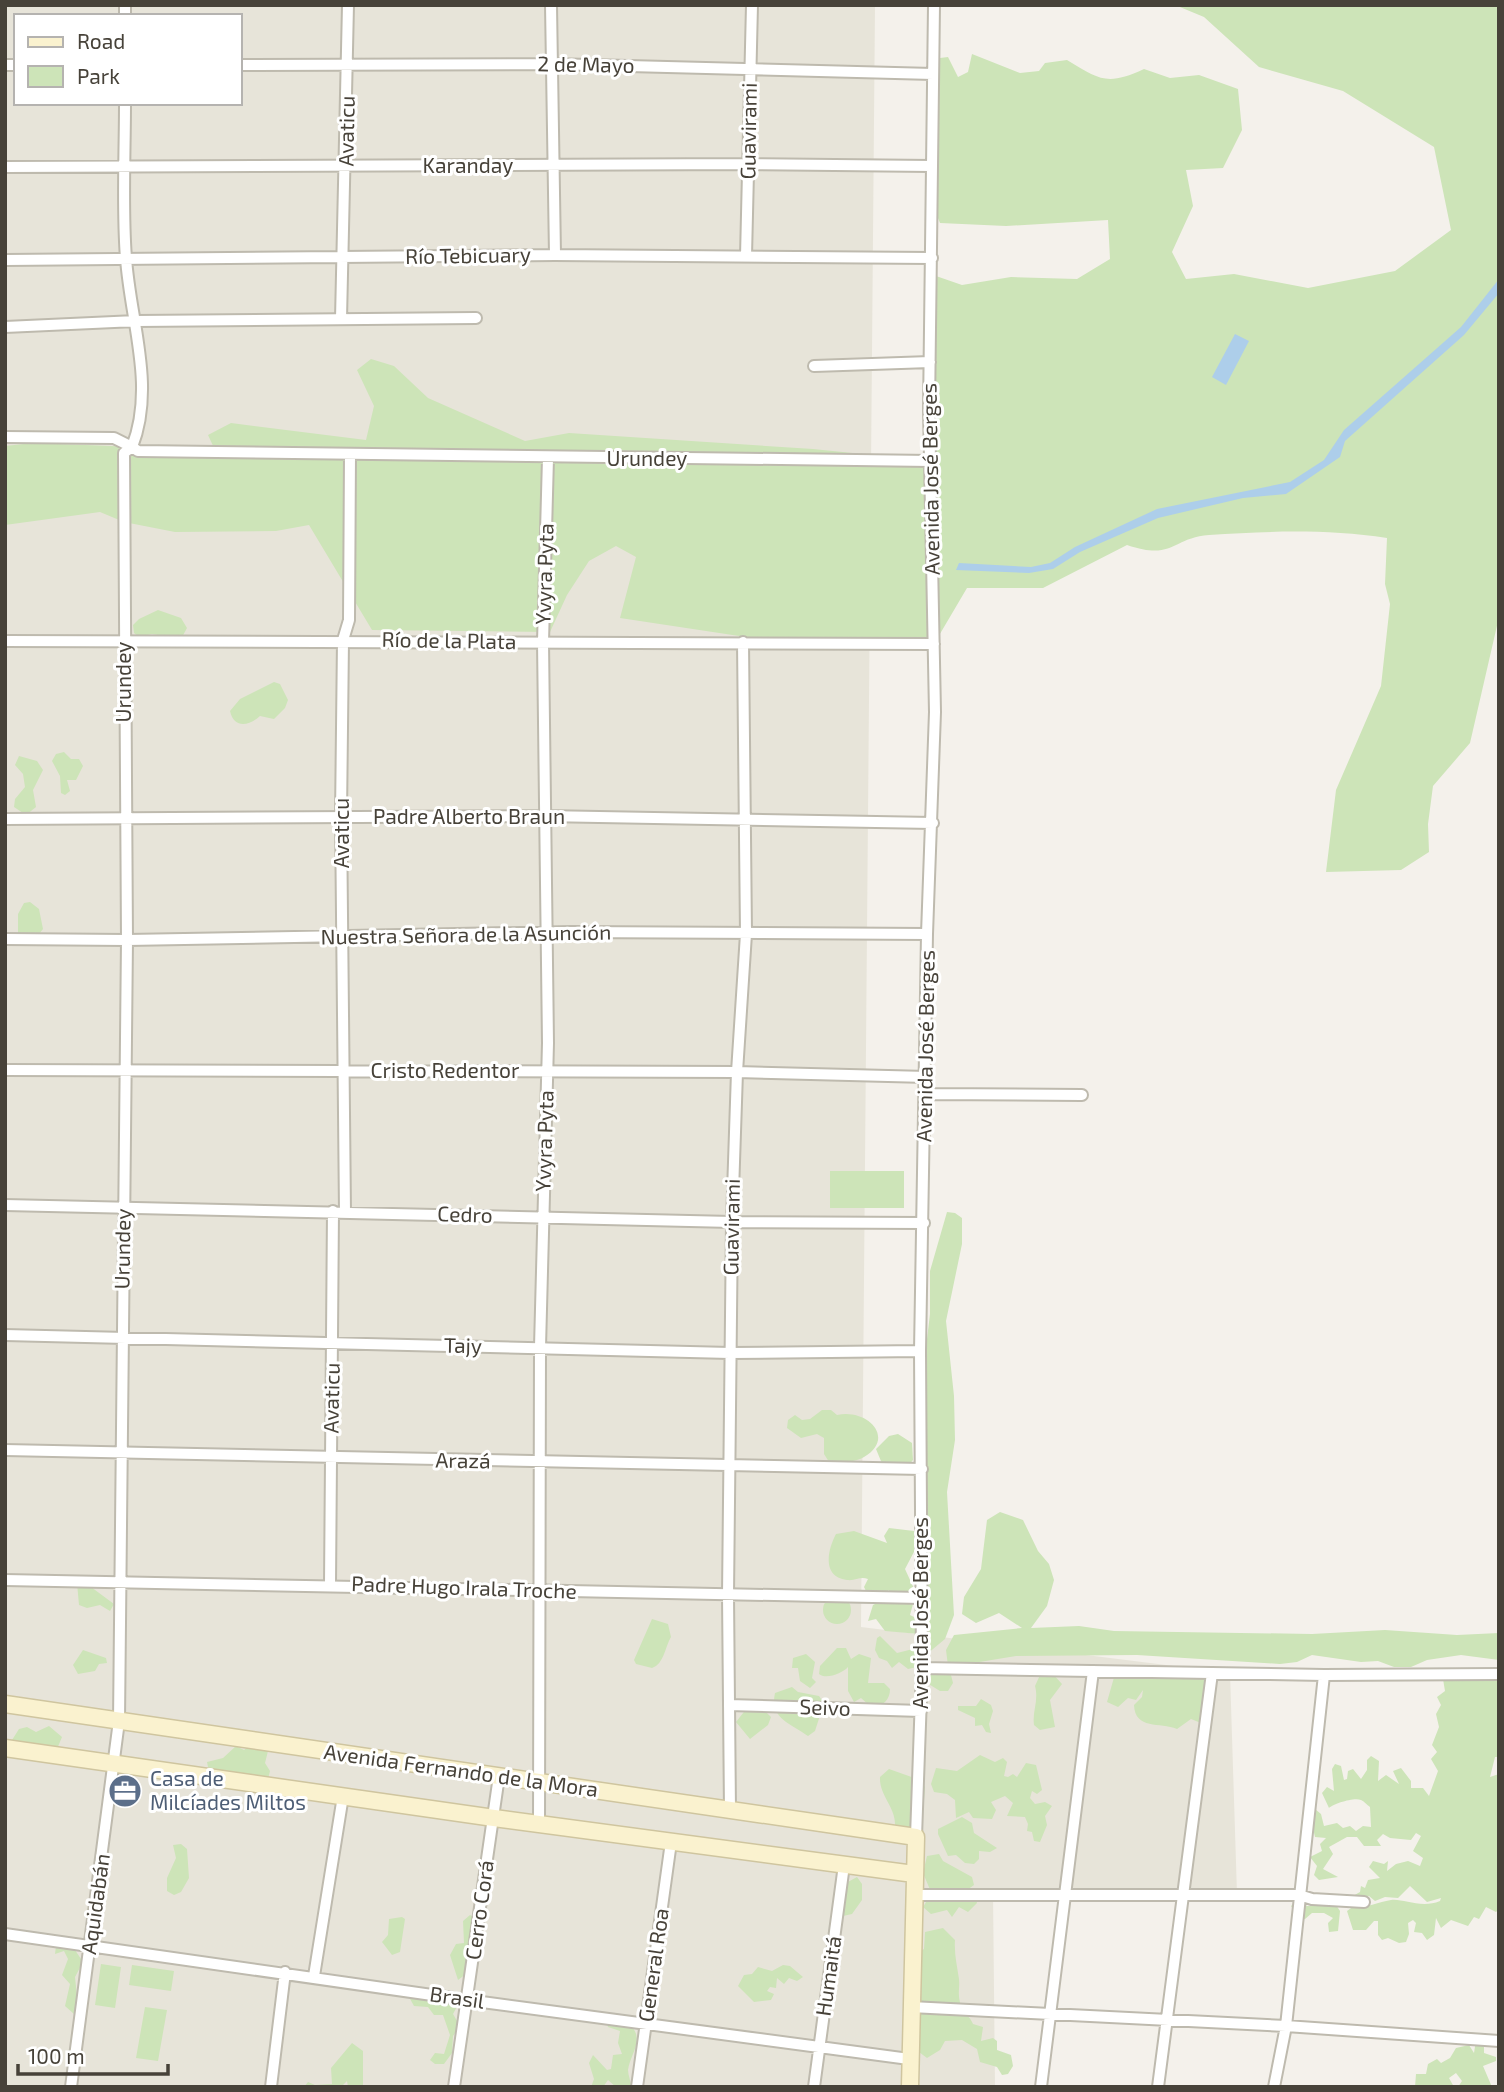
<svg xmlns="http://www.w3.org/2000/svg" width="1504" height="2092" viewBox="0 0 1504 2092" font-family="'Exo 2',sans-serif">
  <rect width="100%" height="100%" fill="#f4f1eb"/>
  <!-- residential -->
  <path fill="#e7e4d9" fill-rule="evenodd" d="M5,5H875L861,1627L1230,1673L1237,1894L993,1892L995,2087H5ZM16,16H240V103H16Z"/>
  <!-- green -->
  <path fill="#cde4b8" d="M1175,5H1499V617L1470,743L1433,786L1428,824L1429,852L1401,870L1326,872L1336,790L1381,686L1390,604L1385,584L1387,538C1327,529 1269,531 1209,535C1171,538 1174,561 1127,545L1043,588H967L934,644L785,643L620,618L636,557L616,546L589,561L567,595L550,632L372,630L309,525L276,531L175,532L124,522L100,512L5,525V446L33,443L215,450L208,435L231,423L366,440L374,406L357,370L371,359L394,366L428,398L525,441L569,433L813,449L931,461L936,276L962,285L1011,277L1077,279L1110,259L1108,220L1006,226L940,223L936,213L932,59L948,57L958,77L968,72L972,54L1020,73L1039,71L1045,63L1067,60C1100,80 1107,86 1144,69L1170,78L1199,75L1238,89L1242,130L1223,168L1186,170L1193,206L1172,252L1186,279L1234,274L1308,288L1395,271L1451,230L1434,147L1343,91L1259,67L1204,17Z
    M158,610L181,618L187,628L181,639L152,634L139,637L134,633L133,625L139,619Z
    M274,682L280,684L288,700L285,708L274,719L260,716C249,726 234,729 230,711L240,699Z
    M64,752L71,759H79L83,766L76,780H67L70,791L65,795L61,793L60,776L52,761L56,754Z
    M19,756L37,761L43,770L33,790L36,807L26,815L14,807L15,799L25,787L23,774L15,765Z
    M30,902L39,909L43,929L39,934L18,938V914L24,903Z
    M830,1171H904V1208H830Z
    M947,1212L955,1213L962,1218V1244L946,1321L954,1396L955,1440L947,1492L954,1615L945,1639L927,1654L919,1634L885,1631L876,1619L868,1621L873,1605L889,1597V1590L884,1595H868L864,1587L868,1579C860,1576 856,1581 847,1580C821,1577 828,1549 836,1534L854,1531L887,1543L884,1536L889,1528L914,1531L916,1548L905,1569L916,1593L910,1615L918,1619L927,1457L924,1364L930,1314V1271Z
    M822,1410H831L837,1415C866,1408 897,1437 864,1457C856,1462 841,1462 831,1465L824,1454V1438L817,1434L801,1438L787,1428L788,1420L795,1415L802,1420L810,1419Z
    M898,1434L912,1443L913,1460L907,1467L883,1466L876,1449L889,1436Z
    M1000,1512L1023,1520L1038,1551L1049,1564L1054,1580L1047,1606L1031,1628L1079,1626L1114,1631L1312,1634L1385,1630L1457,1635L1499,1633V1660L1461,1655L1427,1660L1411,1667H1394L1378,1661L1361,1662L1312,1655L1297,1662L1280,1664L1137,1655L1016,1656L949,1667L953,1683L948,1691H940L927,1683L934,1667L948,1666L946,1650L954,1635L1022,1628L999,1613L976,1623L962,1614L964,1597L981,1569L987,1520Z
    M87,1576L95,1580L91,1587L114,1604L110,1611L100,1605L87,1608L79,1605L77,1583Z
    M823 1610a14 14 0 1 1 28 0a14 14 0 1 1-28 0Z
    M652,1619L668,1624L671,1637C665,1647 664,1664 652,1668L636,1664L634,1660Z
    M880,1636L897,1653L913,1649L920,1659L917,1667L908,1669L899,1662L892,1668L887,1661L879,1658L875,1650L877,1638Z
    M837,1648H846L851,1659L859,1654L871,1658L868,1683H884L890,1689C890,1701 882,1707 870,1706L861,1698L854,1702L848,1691V1667C843,1673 826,1680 819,1674L820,1666Z
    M83,1650L106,1658L107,1663L99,1664L95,1671L78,1674L73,1665Z
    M806,1654L815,1662L812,1678L816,1682L810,1688L800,1681L798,1668H792L793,1658Z
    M1450,1668L1460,1670L1467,1680L1499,1679V1757H1495L1490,1777L1499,1774V1909L1496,1912L1486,1907L1479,1919L1474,1917L1468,1926L1451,1920L1441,1928L1436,1918L1434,1935L1427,1940L1422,1933L1414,1932L1416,1923L1413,1920L1408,1923L1409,1934L1406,1942L1399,1943L1388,1938L1382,1940L1378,1935V1921H1374L1366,1930H1353L1347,1911L1354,1906C1372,1907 1375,1903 1391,1900C1402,1898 1421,1909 1440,1901L1441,1898L1427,1902L1410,1886L1398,1898L1385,1897L1375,1901L1369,1896L1361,1899L1353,1896L1360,1892L1361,1886L1365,1888L1368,1880L1380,1878L1369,1867L1373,1861L1384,1864L1388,1861L1387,1871L1396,1864L1408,1861L1420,1866L1423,1858L1413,1851L1421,1836L1416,1833L1411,1840L1390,1838L1383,1834L1377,1840L1381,1846H1364L1357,1837H1347L1329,1847L1333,1854L1323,1869L1338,1877L1319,1880L1314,1875L1317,1866L1310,1857L1322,1851L1320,1844L1326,1838L1315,1837L1311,1820L1315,1809L1321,1814L1324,1826L1337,1823L1343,1828L1350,1826L1356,1831L1363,1826L1371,1827L1370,1807C1367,1805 1364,1801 1361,1800C1354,1797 1333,1804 1329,1808L1322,1793L1327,1787L1334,1791L1332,1769L1335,1764L1341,1766L1344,1780L1347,1779L1348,1771L1353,1769L1361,1779L1367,1770V1760L1371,1756L1379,1761L1378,1781L1386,1775L1399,1784L1393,1771L1401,1768L1411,1781V1788H1423L1429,1796L1438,1771L1431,1759L1437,1752L1432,1745L1439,1727L1436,1714L1441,1705L1437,1697L1445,1691L1443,1679Z
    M1052,1673L1062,1684L1050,1700L1055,1727L1040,1730L1034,1725C1032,1711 1039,1701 1035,1686L1040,1675Z
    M1148,1673L1155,1678H1217L1201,1723L1191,1719L1177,1729C1160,1722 1135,1730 1134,1705L1142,1697L1143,1690L1136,1700L1128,1698L1118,1707L1107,1702L1115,1674Z
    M792,1687L798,1692L819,1696L824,1703L815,1731L808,1736C792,1724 769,1719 775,1693Z
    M981,1699L991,1705L993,1711L989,1724L991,1733L986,1732L982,1725L975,1726V1718L958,1710V1706H976Z
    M747,1708L765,1711L771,1717L768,1725L750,1739L736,1722Z
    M49,1726L62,1737L57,1749L17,1747L12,1740L19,1729L27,1727L36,1732Z
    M250,1745L266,1748L268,1751L265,1763L270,1771L268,1779L219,1772L208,1767L207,1762L223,1758L236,1746L244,1750Z
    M980,1755L995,1762L1003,1758L1007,1762L1004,1776L1008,1777L1013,1774L1017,1777L1026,1763L1036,1765L1042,1790L1037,1794L1032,1791L1030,1798L1035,1804L1045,1802L1052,1806L1045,1816L1047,1825L1040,1842L1034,1841L1032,1832L1027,1831L1028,1824L1025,1817L1007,1816L1013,1803L1005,1796L991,1802L996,1810L992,1819L973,1818L969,1812L956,1818L955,1800L947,1794L934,1792L931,1784L936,1768L957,1771Z
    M889,1769L920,1780L925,1787L924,1800L915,1831L895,1826C896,1807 879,1796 880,1777Z
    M962,1817L972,1823L974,1833L997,1848L990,1852L979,1851V1859L974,1864L965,1863L956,1855L948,1856L938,1834V1829Z
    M181,1844L187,1849L189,1878L181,1892L174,1895L167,1891V1878L176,1858L173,1845Z
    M939,1854L943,1861L972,1877L974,1885L967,1890L931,1892L923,1873L927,1856Z
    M857,1877L862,1884V1900L852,1914L843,1916L846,1883Z
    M928,1899H976L977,1903L968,1912L959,1907L952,1917L947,1910L931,1914L923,1907Z
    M1298,1899L1307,1906L1336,1905L1340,1911L1338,1931L1329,1932L1328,1923L1333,1918L1324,1913H1312L1305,1919H1299L1291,1906Z
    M470,1915L475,1918L466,1974L458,1980L450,1955L456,1944L464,1943L463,1921Z
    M402,1917L405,1919L400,1952L392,1955L382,1942L388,1935L389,1919Z
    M943,1928L955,1940C954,1953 957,1966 959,1979C960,1990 957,1993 961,2006C963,2013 970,2016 973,2024L983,2027L981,2041L993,2038L997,2041V2050L1011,2055L1013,2066L1008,2074L1002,2075L997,2067L980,2062L977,2049L962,2040L945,2041L940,2050L927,2058L919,2052C919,2033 925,1967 918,1953L924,1949L925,1932Z
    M56,1946L73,1947L83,1962L75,1977L78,2006L74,2014L65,2006L70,1984L62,1975L68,1959L64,1951L55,1954Z
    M101,1964L121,1967L115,2008L95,2005Z
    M132,1965L174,1971L171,1991L129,1985Z
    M783,1965L790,1966L803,1977L797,1981L789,1978L784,1984L777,1978L776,1988L770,1987L767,1991L774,1994L771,2000L754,2002L738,1986L744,1975L752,1974L758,1967L772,1971Z
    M409,1997L459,2003L453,2014L460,2026L453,2036L452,2053L444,2064H435L430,2060L435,2053L444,2054L450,2035L443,2015H434L428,2007L414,2006Z
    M145,2007L167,2010L158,2061L136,2058Z
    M606,2020L623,2027H632C644,2041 630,2055 628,2070C628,2075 631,2081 631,2087H616L608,2080L603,2087H591L594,2079L589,2063L593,2055L607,2070L611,2069L613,2055L622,2054L618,2043L620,2031L608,2027Z
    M1476,2040L1484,2044V2053L1496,2057V2061L1483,2066L1492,2087H1458L1462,2081L1456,2073L1449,2078L1454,2087H1415L1416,2074H1426L1428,2064L1437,2059L1441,2063L1450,2058L1456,2048L1469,2045L1474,2053Z
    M352,2043L363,2051V2087H348L347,2081L342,2086L304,2087L308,2082L315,2085L332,2084L331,2068Z"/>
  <!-- water -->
  <path fill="#adceea" d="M1499,279V293L1464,335L1345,441L1340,457L1286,494L1243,498L1158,518L1080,552L1053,569L1029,573L956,570L959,563L1031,567L1050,563L1075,547L1157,509L1290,482L1324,460L1344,430L1461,327Z
    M1235,334L1249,341L1226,385L1212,377Z"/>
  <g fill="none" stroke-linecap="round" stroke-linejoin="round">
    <defs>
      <path id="street" d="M551,5L555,255
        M125,16V5
        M5,65H16
        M240,65L551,64L933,74
        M5,167L748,164L932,166
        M746,256L752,5
        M5,260L555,255L932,258
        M341,319L348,5
        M5,327L136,321L476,318
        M814,366L930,362
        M5,437L114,438L132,447C156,386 130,320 126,258C122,207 125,155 125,103
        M5,641L934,644
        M5,819L544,816L933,823
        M5,939L127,940L572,932L927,934
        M5,1070L737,1072L927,1077
        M926,1094L1082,1095
        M5,1205L732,1222L924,1223
        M345,1212L341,816L343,640L349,620L350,455
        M5,1335L730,1353L920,1351
        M5,1450L922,1469
        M5,1580L922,1598
        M330,1584L333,1211
        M922,1668L1324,1675L1499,1674
        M729,1705L921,1711
        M730,1811L728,1595L732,1222L737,1072L746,934L743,642
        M539,1824L540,1347L548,1043L543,642L548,458
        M916,1837L922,1668L920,1351L927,934L935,712L929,410L934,5
        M913,1895H1299L1312,1899L1364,1902
        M5,1934L467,2000L909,2059
        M314,1976L343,1796
        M911,2007L1286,2026L1499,2041
        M71,2087L119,1721L127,940L124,453L132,447L138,451L931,461
        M271,2087L285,1972
        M454,2087L499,1776
        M637,2087L671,1842
        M814,2087L844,1865
        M1041,2087L1093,1671
        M1158,2087L1212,1673
        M1274,2087L1286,2026L1324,1675"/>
      <path id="secondary" d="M5,1704L916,1837L910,2087
        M5,1748L494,1818L914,1874"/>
    </defs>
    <!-- street casing -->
    <use href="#street" stroke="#bebaae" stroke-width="14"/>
    <!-- secondary casing -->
    <use href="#secondary" stroke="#cfc59f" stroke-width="19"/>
    <!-- street -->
    <use href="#street" stroke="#fff" stroke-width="10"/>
    <!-- secondary -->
    <use href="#secondary" stroke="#faf2cf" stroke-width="16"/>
  </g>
  <!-- icons -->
  <defs>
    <symbol id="office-disc" viewBox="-11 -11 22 22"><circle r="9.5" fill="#5c6f8a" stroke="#fff"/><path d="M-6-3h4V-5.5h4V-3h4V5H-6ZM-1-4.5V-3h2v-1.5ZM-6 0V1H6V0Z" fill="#fff"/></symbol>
  </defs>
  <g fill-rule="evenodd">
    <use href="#office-disc" x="106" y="1772" width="38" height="38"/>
  </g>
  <g text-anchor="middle" stroke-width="6" stroke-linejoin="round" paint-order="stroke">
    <!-- street labels -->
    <g font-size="21" fill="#474239" stroke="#fff">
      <text transform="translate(586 65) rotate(1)" y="7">2 de Mayo</text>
      <text transform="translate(347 131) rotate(-89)" y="7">Avaticu</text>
      <text transform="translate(749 131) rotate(-89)" y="7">Guavirami</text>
      <text x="468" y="173">Karanday</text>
      <text transform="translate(468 256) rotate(-1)" y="7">Río Tebicuary</text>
      <text x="647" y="466">Urundey</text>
      <text transform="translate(931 479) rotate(-91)" y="7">Avenida José Berges</text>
      <text transform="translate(545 574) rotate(-88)" y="7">Yvyra Pyta</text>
      <text transform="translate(449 641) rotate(1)" y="7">Río de la Plata</text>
      <text transform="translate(124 682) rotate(-90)" y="7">Urundey</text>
      <text x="469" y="824">Padre Alberto Braun</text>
      <text transform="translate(342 833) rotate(-90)" y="7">Avaticu</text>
      <text transform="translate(466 935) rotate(-1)" y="7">Nuestra Señora de la Asunción</text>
      <text transform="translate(926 1046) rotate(-89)" y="7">Avenida José Berges</text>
      <text x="445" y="1078">Cristo Redentor</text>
      <text transform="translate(545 1141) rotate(-88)" y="7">Yvyra Pyta</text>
      <text transform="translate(465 1215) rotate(2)" y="7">Cedro</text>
      <text transform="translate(732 1227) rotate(-89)" y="7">Guavirami</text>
      <text transform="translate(123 1249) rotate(-89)" y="7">Urundey</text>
      <text transform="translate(463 1346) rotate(1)" y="7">Tajy</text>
      <text transform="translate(332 1398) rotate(-89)" y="7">Avaticu</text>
      <text transform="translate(463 1461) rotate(1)" y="7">Arazá</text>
      <text transform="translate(464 1588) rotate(2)" y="7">Padre Hugo Irala Troche</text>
      <text transform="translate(921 1613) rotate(-90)" y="7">Avenida José Berges</text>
      <text transform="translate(825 1708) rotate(2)" y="7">Seivo</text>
      <text transform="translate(461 1771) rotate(8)" y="7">Avenida Fernando de la Mora</text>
      <text transform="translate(96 1904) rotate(-82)" y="7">Aquidabán</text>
      <text transform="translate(480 1910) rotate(-82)" y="7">Cerro Corá</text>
      <text transform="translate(654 1965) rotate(-82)" y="7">General Roa</text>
      <text transform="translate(829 1976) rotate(-82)" y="7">Humaitá</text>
      <text transform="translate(457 1998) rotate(8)" y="7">Brasil</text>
    </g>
    <!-- service labels -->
    <g font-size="21" fill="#4e5e75" stroke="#fff" text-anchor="start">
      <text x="150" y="1786">Casa de<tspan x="150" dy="24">Milcíades Miltos</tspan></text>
    </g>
  </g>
  <!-- border -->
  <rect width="1504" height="2092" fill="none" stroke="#474239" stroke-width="14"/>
  <!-- legend -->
  <rect x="14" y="14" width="228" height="91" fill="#ffffff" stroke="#b5b3b0" stroke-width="2"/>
  <rect x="28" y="37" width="35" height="10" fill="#faf2cf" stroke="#b5b3b0" stroke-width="2"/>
  <text x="77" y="49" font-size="21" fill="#474239">Road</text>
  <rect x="28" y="66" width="35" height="21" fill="#cde4b8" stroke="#b5b3b0" stroke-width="2"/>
  <text x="77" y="84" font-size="21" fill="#474239">Park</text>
  <!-- scale -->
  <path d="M18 2064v10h150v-10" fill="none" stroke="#474239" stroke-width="3.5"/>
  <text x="28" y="2064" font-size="21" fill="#474239" stroke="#ffffff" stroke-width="5" paint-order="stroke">100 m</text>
</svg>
